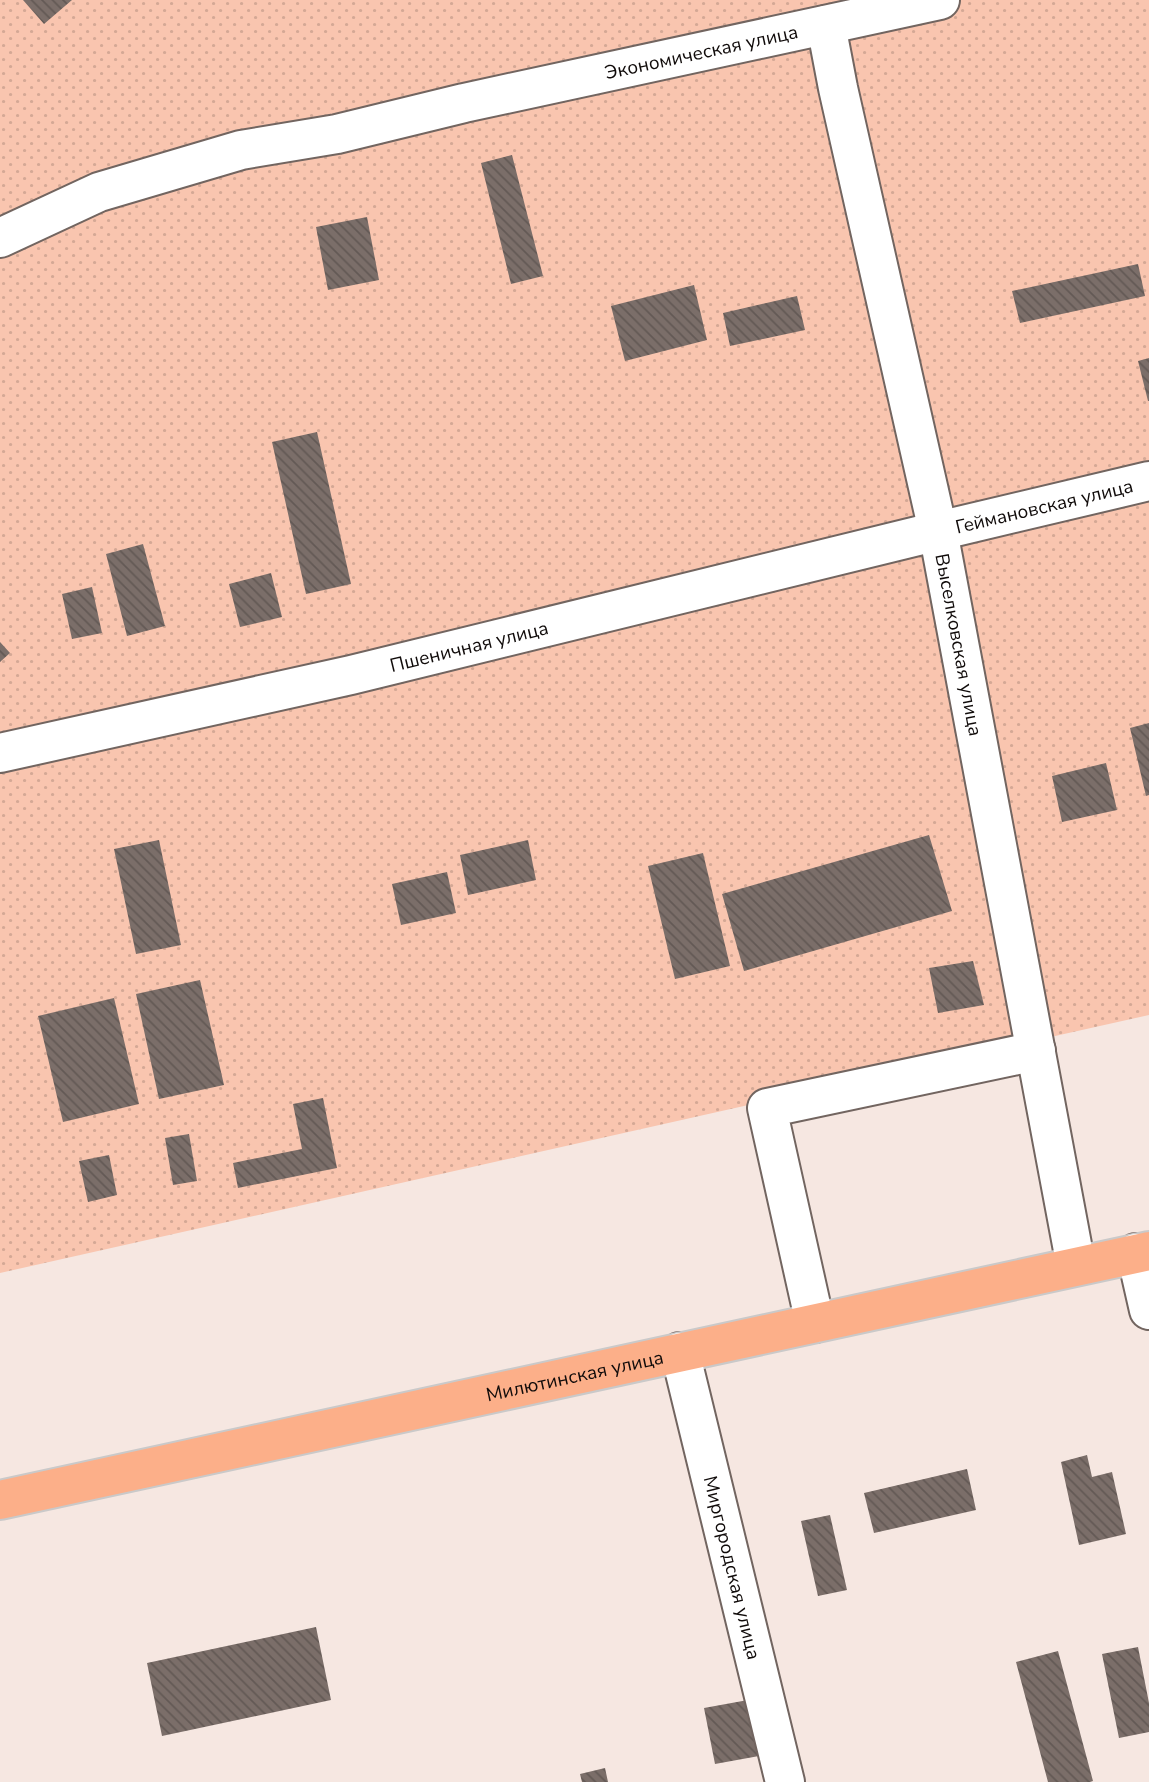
<svg xmlns="http://www.w3.org/2000/svg" width="1149" height="1782" viewBox="0 0 1149 1782" font-family="'Nunito Sans',sans-serif">
  <defs>
    <pattern id="garden-dots" width="8" height="8" patternUnits="userSpaceOnUse" patternTransform="scale(1.75)"><rect width="8" height="8" fill="#f9c5af"/><path d="M2 2h.1M6 6h.1" fill="none" stroke="#d4a895" stroke-width="1.8" stroke-linecap="round"/></pattern>
    <pattern id="building-back-hatch" width="6" height="6" patternUnits="userSpaceOnUse" patternTransform="scale(1.75)"><rect width="6" height="6" fill="#7b6e69"/><path d="M-1 5l2 2M0 0l6 6M5-1l2 2" fill="none" stroke="#635955"/></pattern>
  </defs>
  <rect width="100%" height="100%" fill="#f6e7e1"/>
  <!-- garden -->
  <path fill="url(#garden-dots)" d="M0,0H1149V1015L0,1273Z"/>
  <!-- building -->
  <path fill="url(#building-back-hatch)" d="M23,0H72L44,24Z
    M512,155L543,276L511,284L481,163Z
    M367,217L379,280L328,290L316,227Z
    M1138,264L1145,296L1020,323L1012,291Z
    M694,285L707,340L625,361L611,306Z
    M797,296L805,330L730,346L723,313Z
    M1149,358V401H1148L1138,361Z
    M317,432L351,584L306,594L272,442Z
    M143,544L165,626L127,636L106,554Z
    M271,573L282,617L240,627L229,584Z
    M92,587L102,633L72,639L62,594Z
    M0,642L10,653L0,662Z
    M1149,723V795L1146,796L1130,728Z
    M1106,763L1117,810L1062,822L1052,776Z
    M929,835L952,911L744,971L722,894Z
    M159,840L181,945L136,954L114,849Z
    M528,840L536,880L468,895L460,855Z
    M703,853L730,966L675,979L648,866Z
    M447,872L456,913L401,925L392,884Z
    M973,961L984,1005L938,1013L929,968Z
    M200,980L224,1085L159,1099L136,994Z
    M114,998L139,1104L63,1122L38,1016Z
    M323,1098L337,1168L238,1188L233,1163L302,1149L293,1104Z
    M189,1134L197,1181L173,1185L165,1138Z
    M109,1155L117,1195L88,1202L79,1161Z
    M1087,1455L1092,1477L1112,1472L1126,1534L1079,1545L1061,1462Z
    M967,1469L976,1510L874,1533L864,1493Z
    M830,1515L847,1590L818,1596L801,1521Z
    M316,1627L331,1700L162,1736L147,1663Z
    M1138,1647L1149,1703V1732L1119,1738L1102,1654Z
    M1058,1651L1093,1781L1090,1782H1048L1016,1662Z
    M748,1700L759,1756L715,1764L704,1708Z
    M605,1768L608,1782H582L580,1774Z"/>
  <g fill="none" stroke-linecap="round" stroke-linejoin="round">
    <defs>
      <g id="minor">
        <path id="s1" d="M826,25L838,88L938,531L1076,1266"/>
        <path id="s2" d="M0,238L99,192L241,150L337,134L464,103L940,0"/>
        <path id="s3" d="M0,753L351,675L938,531L1149,481"/>
        <path d="M1136,1253L1149,1310"/>
        <path d="M815,1323L767,1108L1036,1051"/>
        <path id="s4" d="M680,1352L785,1782"/>
      </g>
      <g id="major">
        <path id="s5" d="M0,1500L1149,1251"/>
      </g>
    </defs>
    <!-- minor casing -->
    <use href="#minor" stroke="#726560" stroke-width="42"/>
    <!-- major casing -->
    <use href="#major" stroke="#cac9c9" stroke-width="42"/>
    <!-- minor -->
    <use href="#minor" stroke="#fff" stroke-width="38"/>
    <!-- major -->
    <use href="#major" stroke="#fcaf89" stroke-width="38"/>
  </g>
  <g text-anchor="middle" stroke-width="7" stroke-linejoin="round" paint-order="stroke">
    <!-- street labels -->
    <g font-size="19" fill="#100b0a" stroke="#fff">
      <text dy="7" stroke="none"><textPath href="#s2" startOffset="728">Экономическая улица</textPath></text>
      <text dy="7" stroke="none"><textPath href="#s3" startOffset="1073">Геймановская улица</textPath></text>
      <text dy="7" stroke="none"><textPath href="#s1" startOffset="634">Выселковская улица</textPath></text>
      <text dy="7" stroke="none"><textPath href="#s3" startOffset="481">Пшеничная улица</textPath></text>
      <text dy="7" stroke="none"><textPath href="#s5" startOffset="588">Милютинская улица</textPath></text>
      <text dy="7" stroke="none"><textPath href="#s4" startOffset="222">Миргородская улица</textPath></text>
    </g>
  </g>
</svg>
